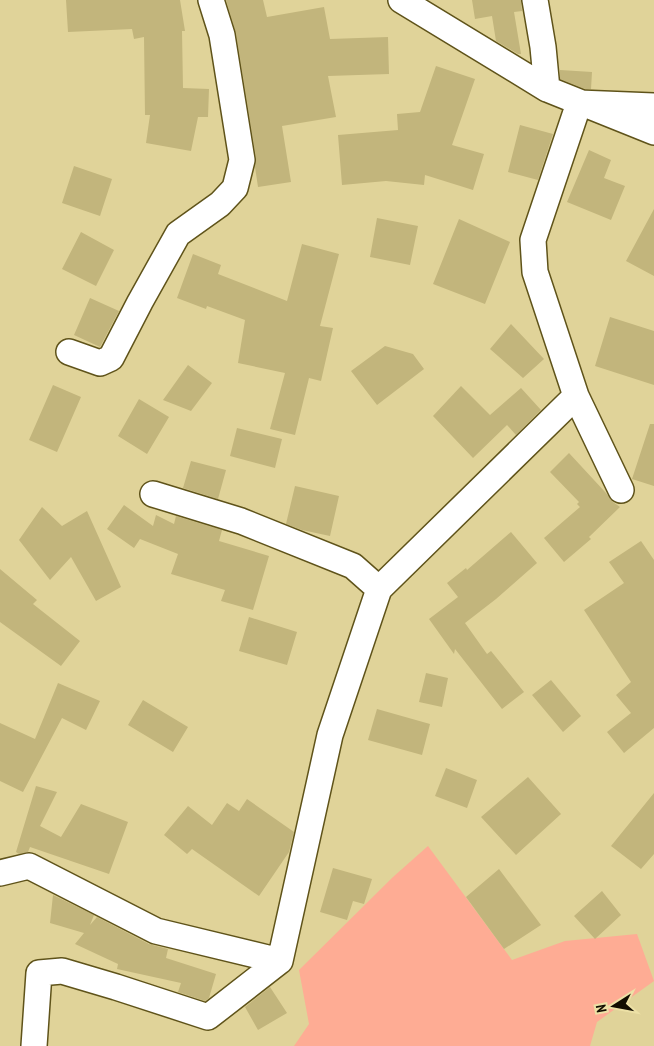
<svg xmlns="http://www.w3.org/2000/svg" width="654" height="1046" viewBox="0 0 654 1046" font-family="'PT Sans Narrow',sans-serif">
  <rect width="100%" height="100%" fill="#e0d399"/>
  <!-- green -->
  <path fill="#feac94" d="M428,846L512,960L565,941L637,934L654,981L597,1022L590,1046H294L309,1024L299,970L393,877Z"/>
  <!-- building -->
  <path fill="#c2b57c" d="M66,0H180L185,31H182L183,88L209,89L208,117H198L191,151L146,143L150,115H145L144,37L134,39L132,29L68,32Z
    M226,0H263L267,17L324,7L330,39L388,37L389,74L328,76L336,117L282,126L291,182L258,187L255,167L256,158L236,33Z
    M472,0H521L522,11L514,12L521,54H518L496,41L492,16L475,19Z
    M436,66L475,79L452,145L484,154L473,190L425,175L424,185L386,181L342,185L338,135L398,130L397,114L420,112Z
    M560,70L592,72L591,89H585L560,79Z
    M520,125L553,134L538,180L508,172Z
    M589,150L611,160L604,178L625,186L611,220L567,202Z
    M74,166L112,179L100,216L62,203Z
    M654,209V276L626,261Z
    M377,218L418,226L410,265L370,257Z
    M459,219L510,242L485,304L433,284Z
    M81,232L114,250L96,286L62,269Z
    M302,244L339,254L320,326L333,328L321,381L309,378L295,435L270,429L285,373L238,363L245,320L207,306L206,309L177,298L193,254L221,265L218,274L287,301Z
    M90,298L119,311L100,347L74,335Z
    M610,317L654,331V385L595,366Z
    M511,324L544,359L523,378L490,349Z
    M385,346L413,354L424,369L377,405L351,371Z
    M188,365L212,383L191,411L163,400Z
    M53,385L81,397L57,452L29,440Z
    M461,386L490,415L521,388L541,410L516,435L507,425L473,458L433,416Z
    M139,399L169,417L147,454L118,436Z
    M650,424H654V486L632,479Z
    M237,428L282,439L275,468L230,456Z
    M569,453L606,493L613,502L620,507L589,537L591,539L564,562L544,538L580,507L577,504L579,502L550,472Z
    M191,461L226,470L218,499L183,488Z
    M295,486L339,496L330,536L302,530L286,524Z
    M124,505L153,526L156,515L174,524L176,516L222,530L219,541L269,556L253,610L221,601L225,590L171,574L178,554L140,539L134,548L107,529Z
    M42,507L62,526L87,511L121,587L96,601L71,557L50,580L19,540Z
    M511,532L537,563L496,599L465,623L487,654L491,651L524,692L502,709L455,649L454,654L429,619L458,597L447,583L466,568L467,570Z
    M641,541L654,560V728L624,753L607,732L631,713L616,695L631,682L584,610L624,583L609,562Z
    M0,569L37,600L33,604L80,641L61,666L0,622Z
    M249,617L297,632L287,665L239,651Z
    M426,673L448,678L442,707L419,702Z
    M551,680L581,716L563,732L532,695Z
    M58,683L100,701L86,730L62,718L23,792L0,781V723L35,739Z
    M143,700L188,727L173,752L128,725Z
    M377,709L430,724L422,755L368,740Z
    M446,768L477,780L467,808L435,796Z
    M528,777L561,814L516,855L481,817Z
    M36,786L57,792L40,826L61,837L81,804L128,822L109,874L30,847L28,852L19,854L16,852Z
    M654,793V854L641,869L611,846Z
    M247,799L294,832L289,852L259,896L192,849L187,854L164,835L188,806L212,825L227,803L239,811Z
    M333,868L372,879L364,904L353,901L347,920L320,912Z
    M499,869L541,925L504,949L466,897Z
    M602,891L621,915L595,939L574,916Z
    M53,895L94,915L90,925L97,917L149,944L168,949L166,958L216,974L209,998L205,1001L178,992L181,983L117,969L118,964L75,944L84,933L50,923Z
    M270,987L287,1013L258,1030L245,1007Z"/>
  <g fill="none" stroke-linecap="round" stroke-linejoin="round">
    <defs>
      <path id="minor" d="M401,0L547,89L654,132
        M535,0L543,47L547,89
        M69,352L100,363L111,358L140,302L178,234L220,204L235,188L242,160L222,35L211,0
        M576,396L621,490
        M153,494L241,521L353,566L379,589
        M0,873L29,866L156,931L280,961
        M34,1046L39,973L62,971L116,987L208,1017L280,961L330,735L379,589L576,396L535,272L533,240L579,103L654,106"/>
    </defs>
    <!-- minor casing -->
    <use href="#minor" stroke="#5f531a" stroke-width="28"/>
    <!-- minor -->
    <use href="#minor" stroke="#fff" stroke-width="25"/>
  </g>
  <!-- north arrow -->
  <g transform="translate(614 1006) rotate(259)" stroke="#ede1a6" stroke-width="4" paint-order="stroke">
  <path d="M0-4L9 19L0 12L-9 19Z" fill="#120d00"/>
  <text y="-8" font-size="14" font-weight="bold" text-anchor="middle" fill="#120d00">N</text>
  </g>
</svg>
